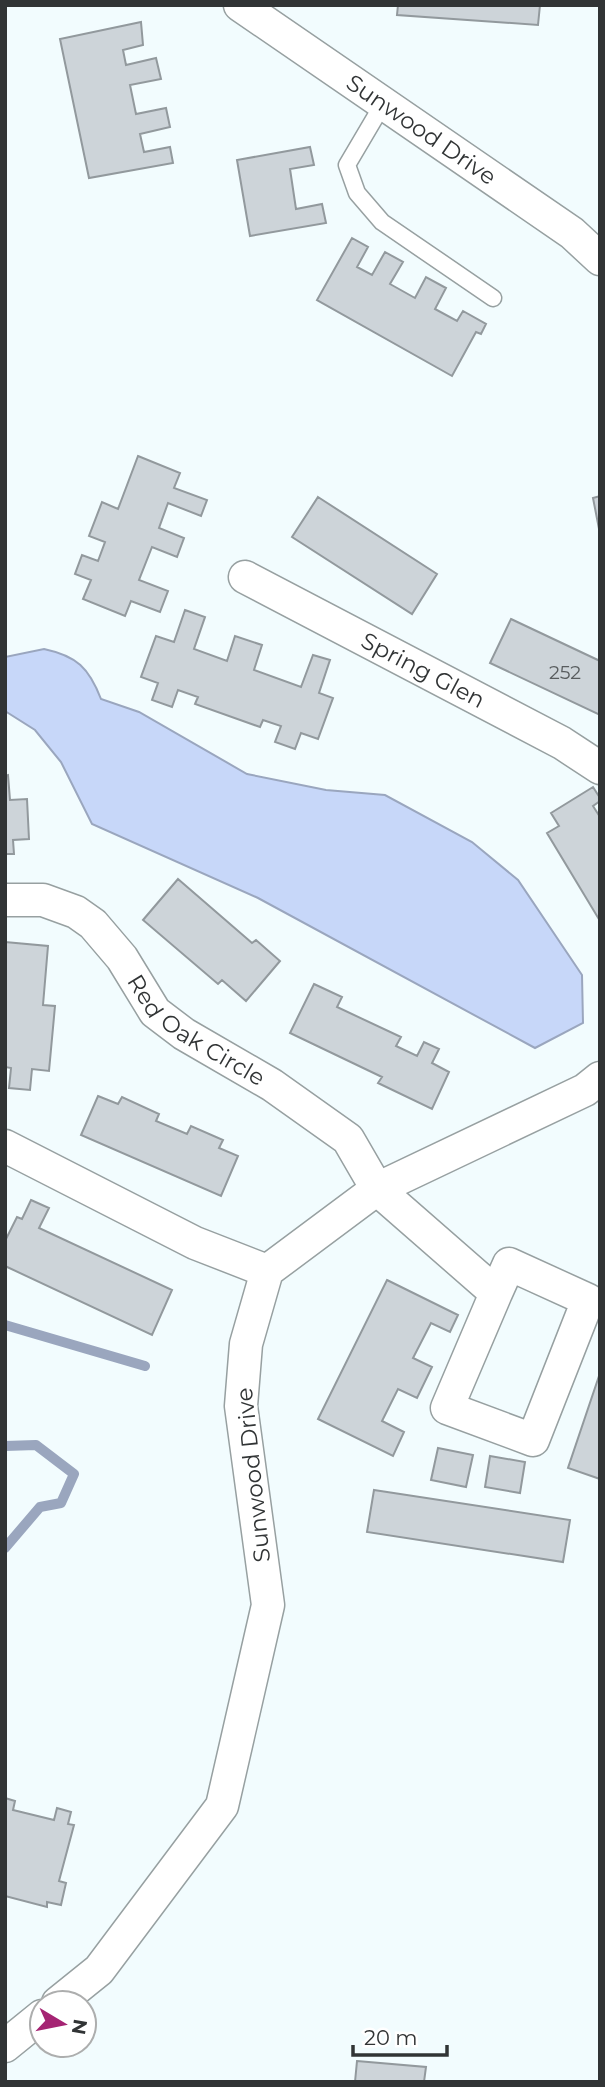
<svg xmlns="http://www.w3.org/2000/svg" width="605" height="2087" viewBox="0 0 605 2087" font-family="Montserrat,sans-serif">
  <rect width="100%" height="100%" fill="#f2fcfe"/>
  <!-- water -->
  <path fill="#c7d7f9" stroke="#9aa6be" stroke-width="2" d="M44,649C77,656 89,668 101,699L139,712L247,774L326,790L385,795L472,842L518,880L582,975L583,1023L535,1048L258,898L92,824L61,762L35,730L5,711V657Z"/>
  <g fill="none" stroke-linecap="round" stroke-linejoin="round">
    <!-- stream -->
    <path stroke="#9aa6be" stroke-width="10" d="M5,1325L145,1366
      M5,1446L36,1445L74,1474L61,1503L40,1507L5,1548"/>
  </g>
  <!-- building -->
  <path fill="#cdd4d9" stroke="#92999d" stroke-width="2" d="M398,5H540L538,25L397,15Z
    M141,22L143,45L123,50L126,65L156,58L161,79L130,85L136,114L166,108L170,127L140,134L144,152L170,147L173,163L89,178L60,39Z
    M310,147L314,165L290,169L296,209L322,204L326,223L250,236L237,160Z
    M352,238L368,247L357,267L372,275L385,252L403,262L390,284L415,298L426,277L446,288L435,309L457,321L463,311L486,324L481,334L476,332L452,376L317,300Z
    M138,456L180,473L174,488L207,500L201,516L168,503L159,528L184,538L177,557L152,547L139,580L168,591L160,612L131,601L125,616L83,599L91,580L75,574L82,555L98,561L105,542L89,536L102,502L118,509Z
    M600,496V534L593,498Z
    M318,497L437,574L412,614L292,537Z
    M185,610L205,617L194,649L227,661L235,636L262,645L254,670L301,687L313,655L330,660L319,693L333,698L318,739L301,733L295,749L275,742L281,726L263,720L260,727L195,704L198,697L178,690L172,707L152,700L158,683L141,677L156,636L174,642Z
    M511,619L600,661V715L490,663Z
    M8,775L10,800L27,799L29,839L13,840L14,854H5V776Z
    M593,787L600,798V801L593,806L600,817V921L547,833L559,826L551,813Z
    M178,879L252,943L256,940L280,961L246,1001L222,980L218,984L143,920Z
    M5,942L48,946L43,1005L55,1006L49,1071L32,1069L30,1090L9,1088L11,1068L5,1067Z
    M314,984L342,997L337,1007L401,1037L396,1046L417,1056L424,1042L439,1049L432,1063L449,1072L432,1109L378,1083L382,1077L290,1033Z
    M98,1096L118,1104L122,1097L159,1114L156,1121L187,1134L191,1126L223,1140L219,1148L238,1156L221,1196L81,1135Z
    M31,1200L49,1208L39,1228L172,1290L152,1335L5,1266V1241L17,1217L22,1219Z
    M387,1280L458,1315L450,1332L431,1323L413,1358L432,1367L417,1398L398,1389L382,1421L404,1432L393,1456L318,1419Z
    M600,1373V1479L568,1468Z
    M438,1448L473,1455L466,1487L431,1480Z
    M490,1456L525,1462L520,1493L485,1487Z
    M374,1490L570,1520L563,1562L367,1532Z
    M5,1798L15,1801L13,1810L54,1820L57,1808L71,1812L68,1824L74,1825L59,1881L66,1883L61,1905L47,1902V1907L5,1896Z
    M357,2061L426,2067L424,2082H355Z"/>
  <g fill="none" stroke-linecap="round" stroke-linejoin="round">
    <defs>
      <path id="service" d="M383,104L347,165L357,193L382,222L493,298"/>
      <g id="minor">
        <path id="s1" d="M240,5L572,233L600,259"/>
        <path id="s2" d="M245,577L562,743L600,768"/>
        <path id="s3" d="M5,900H43L76,912L93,924L122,958L155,1012L184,1034L272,1085L348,1139L377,1189L496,1293L447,1408L533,1440L588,1300L509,1264L496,1293"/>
        <path d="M5,1146L195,1243L267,1271"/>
        <path d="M58,2003L99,1970L222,1806L268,1605L241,1406L246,1344L267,1271L377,1189L585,1090L600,1078"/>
        <path d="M5,2046L42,2016"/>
      </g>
    </defs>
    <!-- service casing -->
    <use href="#service" stroke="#97a0a1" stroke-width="19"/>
    <!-- minor casing -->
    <use href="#minor" stroke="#97a0a1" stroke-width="35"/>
    <!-- service -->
    <use href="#service" stroke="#fff" stroke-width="16"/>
    <!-- minor -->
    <use href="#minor" stroke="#fff" stroke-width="32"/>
  </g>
  <g text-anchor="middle" stroke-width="7" stroke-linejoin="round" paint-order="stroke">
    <!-- number labels -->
    <g font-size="19" fill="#585c5e">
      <text x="565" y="679">252</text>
    </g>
    <!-- street labels -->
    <g font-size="23" fill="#313435" stroke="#fff">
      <text dy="8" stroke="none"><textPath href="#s1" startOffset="220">Sunwood Drive</textPath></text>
      <text dy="8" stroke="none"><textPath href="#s2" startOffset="201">Spring Glen</textPath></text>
      <text dy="8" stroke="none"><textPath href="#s3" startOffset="245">Red Oak Circle</textPath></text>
      <text transform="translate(253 1475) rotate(-96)" y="8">Sunwood Drive</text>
    </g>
  </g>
  <!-- border -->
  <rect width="605" height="2087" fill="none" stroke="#313435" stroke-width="14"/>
  <!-- north arrow -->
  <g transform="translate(63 2024) rotate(100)"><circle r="33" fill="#ffffff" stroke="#adaeae" stroke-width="2"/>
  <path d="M0-5L12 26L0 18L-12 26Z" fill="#a52473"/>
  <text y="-10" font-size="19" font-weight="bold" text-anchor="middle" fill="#313435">N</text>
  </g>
  <!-- scale -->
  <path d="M353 2045v10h94v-10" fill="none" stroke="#313435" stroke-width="3.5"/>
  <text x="364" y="2045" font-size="21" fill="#313435" stroke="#ffffff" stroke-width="5" paint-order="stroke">20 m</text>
</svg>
